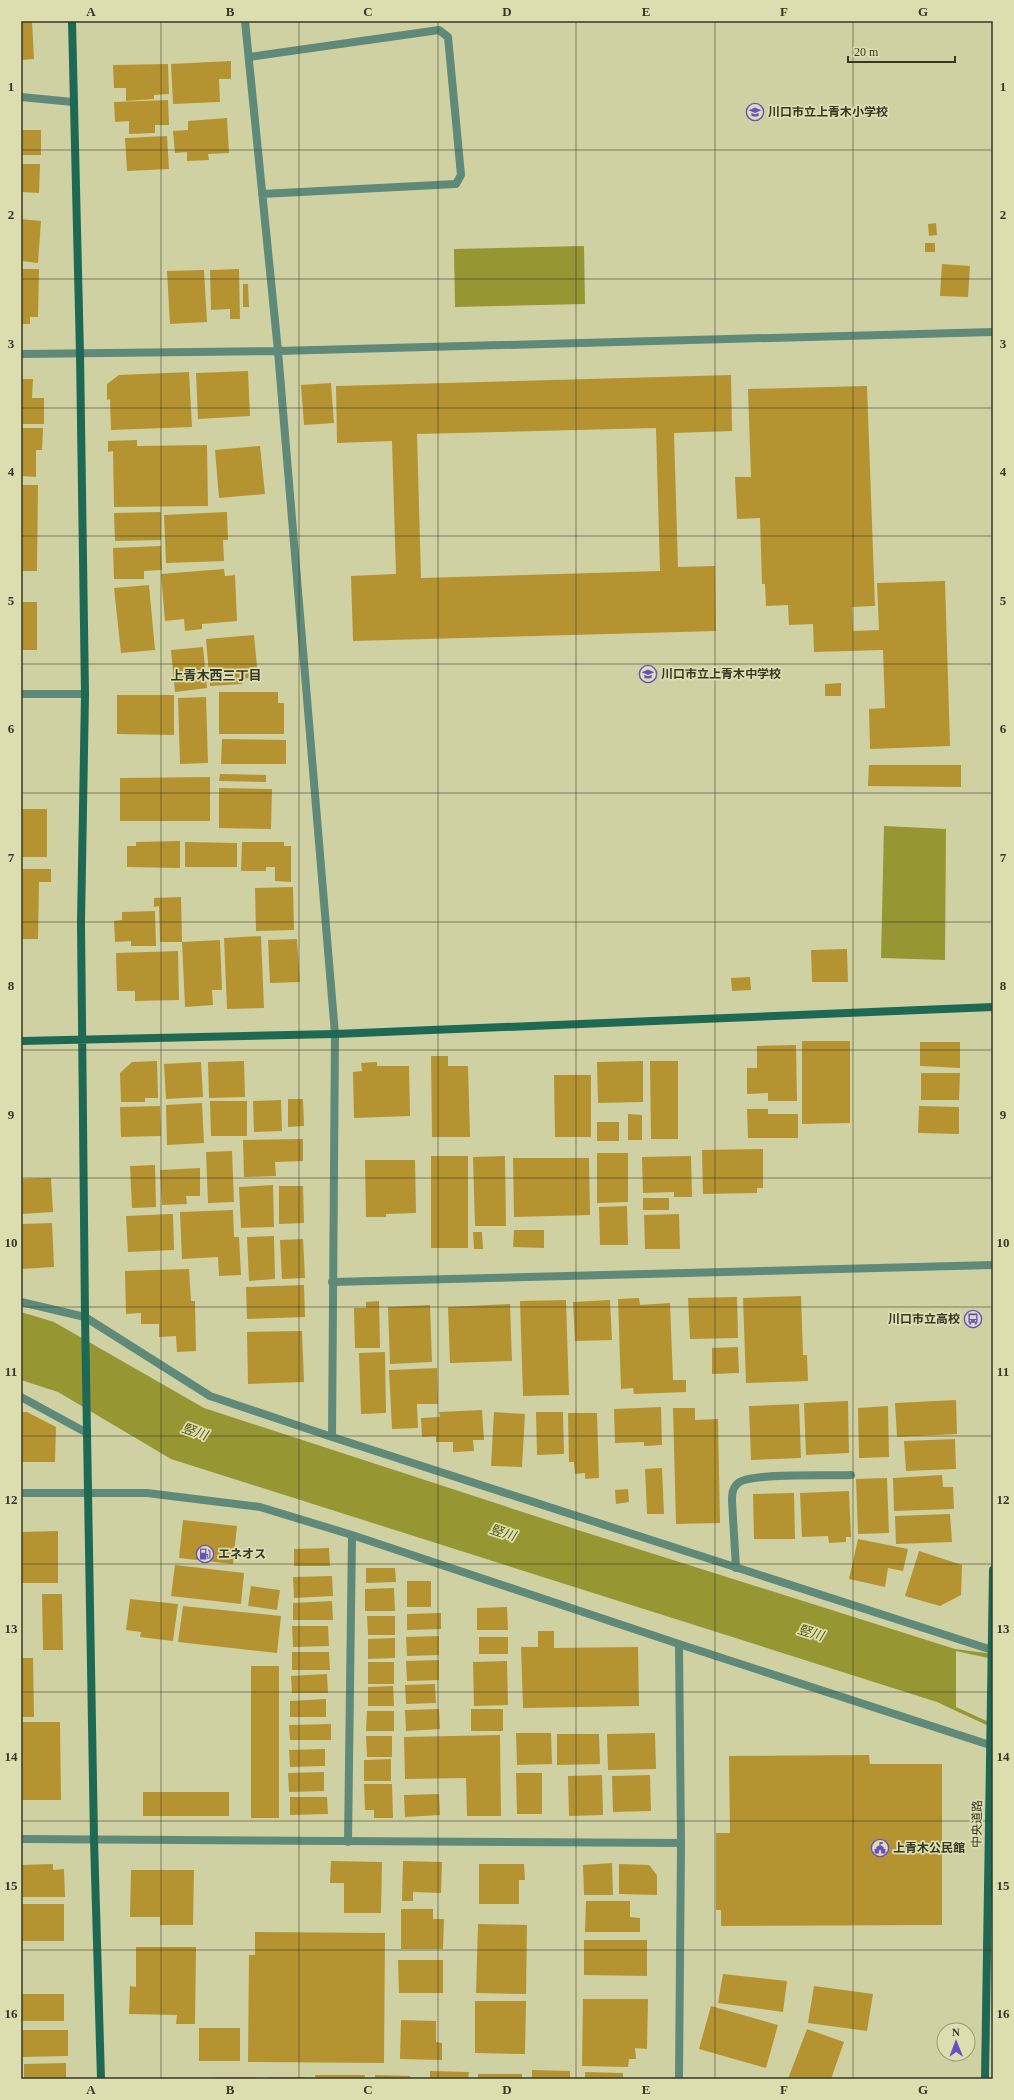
<svg xmlns="http://www.w3.org/2000/svg" width="1014" height="2100" viewBox="0 0 1014 2100" font-family="'Times New Roman','Noto Sans JP',serif">
  <rect width="100%" height="100%" fill="#d0d1a3"/>
  <!-- water -->
  <path fill="#969633" d="M584,246L585,304L455,307L454,249Z
    M884,826L946,829L945,960L881,958Z
    M21,1312L54,1322L204,1408L578,1530L955,1649L993,1654V1728L937,1702L171,1459L58,1392L21,1380Z"/>
  <!-- pier -->
  <path fill="#d0d1a3" d="M956,1651L993,1659V1724L956,1707Z"/>
  <!-- building -->
  <path fill="#b59330" fill-rule="evenodd" d="M21,21H32L34,59L21,60Z
    M231,61V79H219L220,102L173,104L171,64Z
    M168,64L169,94L154,95V99L126,101V88H114L113,65Z
    M168,100L169,125H155V133L129,134V121L115,122L114,102Z
    M227,118L229,153L208,154L209,160L187,161V152L175,153L173,131L188,130V121Z
    M21,130H41V155H21Z
    M167,136L169,169L127,171L125,138Z
    M21,164H40L39,193L21,192Z
    M21,219L41,221L38,263L21,261Z
    M936,223L937,235L929,236L928,224Z
    M925,243H935V252H925Z
    M942,264L970,266L968,297L940,296Z
    M21,269H39L38,317H30V324H21Z
    M239,269L240,319H230V309L211,310L210,270Z
    M204,270L207,322L170,324L167,271Z
    M243,284H248L249,307H243Z
    M248,371L250,416L198,419L196,373Z
    M189,372L192,427L111,430L110,399L107,400V384L119,375Z
    M731,375L732,431L674,433L678,567L715,566L716,631L353,641L351,576L396,574L392,441L337,443L336,386ZM656,428L660,571L421,578L417,434Z
    M21,379H33L32,398H44V424H21Z
    M331,383L334,423L304,425L301,385Z
    M867,386L875,606L852,607L853,631L879,630L877,583L945,581L950,746L870,749L869,709L885,708L883,650L814,652L813,624L789,625L788,605L766,606L765,584H762L760,518L737,519L735,477H751L748,389Z
    M21,428H43L42,450H36V477L21,476Z
    M137,440V446L207,445L208,506L114,507L113,451L108,452V441Z
    M260,446L265,494L219,498L215,450Z
    M21,485H38L37,571H21Z
    M161,512V540L115,541L114,513Z
    M227,512L228,540H223L224,561L166,563L164,515Z
    M161,546L162,570L144,571V579H114L113,548Z
    M224,569L225,576L235,575L237,621L202,624V629L185,631L184,619L165,621L161,574Z
    M149,585L155,650L121,653L114,588Z
    M21,602H37V650H21Z
    M254,635L258,677L241,679L242,684L210,686L206,639Z
    M203,647L207,688L175,692L171,650Z
    M841,683V696H825V684Z
    M219,692H278V703H284V734H219Z
    M117,695H174V735L117,734Z
    M206,697L208,763L180,764L178,698Z
    M222,739L286,740V764H221Z
    M869,765H961V787L868,786Z
    M220,774L266,775V782L219,781Z
    M210,777V821H120V778Z
    M219,788L272,789L271,829L219,828Z
    M21,809H47V857H21Z
    M180,841V868L127,867V846H136V842Z
    M185,842L237,843V867H185Z
    M242,842H284V846H291V882L275,881V867H266V871H241Z
    M21,869H51V882H39L38,939H21Z
    M293,887L294,930L256,931L255,888Z
    M181,897L182,942H160L159,906L154,907V898Z
    M155,911L156,946H131V941L115,942L114,921L122,920V912Z
    M261,936L264,1008L227,1009L224,938Z
    M297,939L300,982L270,983L268,940Z
    M220,940L222,990H212L213,1005L185,1007L182,942Z
    M847,949L848,982H812L811,950Z
    M178,951L179,1000L135,1001V991H117L116,953Z
    M750,977L751,990L732,991L731,978Z
    M802,1041H850V1123L802,1124Z
    M920,1042H960V1068L920,1066Z
    M796,1045L797,1101H768V1093L747,1094V1068H757V1046Z
    M431,1056H448V1066H468L470,1137H432Z
    M157,1061L158,1098H145V1102H121L120,1073L132,1062Z
    M244,1061L245,1097L209,1098L208,1062Z
    M643,1061V1102L598,1103L597,1062Z
    M650,1061H678V1139H651Z
    M201,1062L203,1097L166,1099L164,1064Z
    M377,1062V1066H409L410,1116L354,1118L353,1072L362,1071L361,1063Z
    M921,1073H960L959,1100H921Z
    M554,1075H591V1137H555Z
    M288,1099H303L304,1126L288,1127Z
    M281,1100L282,1131L254,1132L253,1101Z
    M210,1101H247V1136H211Z
    M202,1103L204,1143L167,1145L166,1105Z
    M160,1106L161,1136L121,1137L120,1107Z
    M919,1106L959,1107V1134L918,1133Z
    M747,1109H768V1114H798V1138H748Z
    M628,1114L642,1115V1140H628Z
    M597,1122H619V1141H597Z
    M303,1139V1161L275,1162L276,1176L244,1177L243,1140Z
    M763,1149V1188H757V1193L703,1194L702,1150Z
    M232,1151L234,1202L208,1203L206,1152Z
    M597,1153H628V1202L597,1203Z
    M431,1156H468V1248H431Z
    M505,1156L506,1226H475L473,1157Z
    M691,1156L692,1197H674V1192L643,1193L642,1157Z
    M513,1158H589L590,1215L514,1217Z
    M365,1160H415L416,1213L386,1214V1217H366Z
    M155,1165L156,1207L132,1208L130,1166Z
    M200,1168V1196H186L187,1204L162,1205L160,1170Z
    M51,1178L53,1212L21,1214V1179Z
    M273,1185L274,1227L241,1228L239,1187Z
    M279,1186H303L304,1223L279,1224Z
    M643,1198H669V1210H643Z
    M627,1206L628,1245H600L599,1207Z
    M233,1210L234,1237H239L241,1275L219,1276L218,1257L182,1259L180,1212Z
    M173,1214L174,1250L128,1252L126,1216Z
    M679,1214L680,1249H645L644,1215Z
    M52,1223L54,1267L21,1269V1224Z
    M514,1230H544V1248L513,1247Z
    M473,1232H482L483,1249H474Z
    M274,1236L275,1279L249,1281L247,1237Z
    M303,1239L305,1278L282,1279L280,1240Z
    M189,1269L191,1301H195L196,1351L177,1352L176,1336L159,1337V1324H141V1313L126,1314L125,1271Z
    M304,1285L305,1317L247,1319L246,1287Z
    M801,1296L803,1355H807L808,1381L746,1383L743,1298Z
    M737,1297L738,1338L690,1339L688,1298Z
    M639,1298L640,1305L670,1303L673,1380H686V1392L634,1394L633,1388L621,1389L618,1299Z
    M566,1300L569,1395L523,1396L520,1301Z
    M610,1300L612,1340L575,1341L573,1302Z
    M379,1301L380,1348H355L354,1308H366V1302Z
    M510,1304L512,1361L450,1363L448,1307Z
    M430,1305L432,1362L390,1364L388,1307Z
    M302,1331L304,1382L248,1384L247,1332Z
    M738,1347L739,1373L712,1374V1348Z
    M385,1352L386,1413L361,1414L359,1353Z
    M437,1368L438,1404H417L418,1428L392,1429L389,1370Z
    M956,1400L957,1434L897,1437L895,1403Z
    M848,1401L849,1453L806,1455L804,1403Z
    M799,1404L801,1458L751,1460L749,1406Z
    M888,1406L889,1457L859,1458L858,1408Z
    M661,1407L662,1445L644,1446V1442L615,1443L614,1409Z
    M673,1408H695V1420L718,1419L720,1523L676,1524Z
    M482,1410L484,1440H473L474,1451L453,1452V1442H436V1436L422,1437L421,1418L440,1417L439,1412Z
    M21,1412H27L56,1427L55,1462H21Z
    M494,1412L525,1414L522,1467L491,1466Z
    M536,1412H563L564,1454L537,1455Z
    M568,1413H597L599,1478L585,1479V1473L575,1474L574,1462H569Z
    M955,1439L956,1469L906,1471L904,1441Z
    M662,1468L664,1514H647L645,1469Z
    M942,1475L943,1487H953L954,1509L894,1511L893,1478Z
    M887,1478L889,1533L858,1534L856,1479Z
    M628,1489L629,1502L616,1504L615,1490Z
    M849,1491L851,1537H846V1542L829,1543L828,1536L802,1537L800,1493Z
    M794,1493L795,1539H754L753,1494Z
    M950,1514L952,1542L896,1544L895,1516Z
    M183,1520L237,1526L233,1564L179,1558Z
    M58,1531V1583H21V1532Z
    M858,1539L908,1549L903,1571L888,1568L885,1587L849,1579Z
    M329,1548L330,1566H294V1549Z
    M919,1551L962,1565L961,1595L940,1606L905,1596Z
    M175,1565L244,1573L241,1604L171,1596Z
    M366,1568H395L396,1582L366,1583Z
    M332,1576L333,1596L294,1598L293,1577Z
    M407,1581H431V1607H407Z
    M251,1586L280,1590L277,1610L248,1606Z
    M394,1588L395,1611H365V1589Z
    M42,1594H62L63,1650H43Z
    M130,1599L178,1604L173,1641L140,1637L141,1632L126,1630Z
    M332,1601L333,1620H293V1603Z
    M183,1606L281,1616L277,1653L178,1642Z
    M507,1607L508,1630H477V1608Z
    M441,1613V1629L407,1630V1614Z
    M367,1616H395V1635H368Z
    M292,1626H328L329,1646L293,1647Z
    M538,1631H554V1648L638,1647L639,1706L523,1708L521,1647H538Z
    M439,1636V1655L407,1656L406,1637Z
    M479,1637H508V1654H479Z
    M395,1638V1658L368,1659V1639Z
    M292,1652H329L330,1670H292Z
    M21,1658H33L34,1717H21Z
    M439,1660V1680L407,1681L406,1661Z
    M507,1661L508,1705L474,1706L473,1662Z
    M368,1662H394V1684H368Z
    M251,1666H279V1818H251Z
    M327,1674L328,1693H292L291,1676Z
    M435,1684L436,1703L406,1704L405,1685Z
    M393,1686L394,1706H368V1687Z
    M326,1699V1717H290V1701Z
    M439,1709L440,1729L406,1731L405,1710Z
    M471,1709H503V1731H471Z
    M367,1711H394V1731H366Z
    M21,1722H60L61,1800H21Z
    M331,1724V1740H290L289,1725Z
    M516,1733H551L552,1764L517,1765Z
    M655,1733L656,1769L608,1770L607,1734Z
    M557,1734H599L600,1764L557,1765Z
    M500,1735L501,1816H467L466,1778L405,1779L404,1737Z
    M366,1736H392V1757H367Z
    M325,1749V1766L290,1767L289,1750Z
    M869,1755L870,1764H942V1925L721,1926V1910H716V1833H730L729,1756Z
    M391,1759V1781H364V1760Z
    M324,1772V1791L289,1792L288,1773Z
    M516,1773H542V1814H517Z
    M602,1775L603,1815L569,1816L568,1776Z
    M650,1775L651,1811L613,1812L612,1776Z
    M364,1784H392L393,1818H374V1810H365Z
    M143,1792H229V1816H143Z
    M439,1794L440,1815L405,1817L404,1795Z
    M290,1797H327L328,1814L290,1815Z
    M331,1861L382,1862L381,1913H344V1883H330Z
    M403,1861L442,1862L441,1893L413,1892V1901H402Z
    M612,1863L613,1895H584L583,1865Z
    M53,1864V1870L64,1869L65,1897H21V1865Z
    M479,1864H524L525,1880H519V1904H479Z
    M619,1864L649,1865L657,1875V1895L619,1894Z
    M131,1870H194L193,1925H160V1917H130Z
    M586,1901H630V1917L640,1918V1932H585Z
    M21,1904H64V1941H22Z
    M401,1909H433V1919H444L443,1949H401Z
    M478,1924L527,1925L526,1994L476,1993Z
    M255,1932L385,1933L384,2063L248,2062L249,1955H255Z
    M584,1940H647V1976L584,1975Z
    M136,1947H196L195,2024H176L177,2015L129,2014L130,1986L136,1987Z
    M398,1960H443V1993H399Z
    M723,1974L787,1981L783,2012L718,2003Z
    M814,1986L873,1994L867,2031L808,2023Z
    M21,1994H64V2021H21Z
    M583,1999H648L647,2049L635,2048L636,2059H629L628,2067L582,2066Z
    M475,2001H526L525,2054L475,2053Z
    M711,2006L778,2025L766,2068L699,2049Z
    M401,2020L436,2021V2042L442,2043V2060L400,2059Z
    M199,2028H240V2061H199Z
    M807,2029L844,2042L831,2079H788Z
    M21,2030H68V2056L21,2057Z
    M66,2063V2079H24V2064Z
    M532,2070L570,2071V2079H532Z
    M430,2071L469,2072L468,2079H430Z
    M585,2072L623,2073V2079H585Z
    M478,2074H522V2079H478Z
    M315,2075H365V2079H315Z
    M375,2075L410,2076V2079H375Z
    M215,2077H256V2079H215Z
    M270,2077H305V2079H269Z"/>
  <g fill="none" stroke-linecap="round" stroke-linejoin="round">
    <!-- street -->
    <path stroke="#5f8a7a" stroke-width="8" d="M245,21L278,351L335,1034L332,1437
      M249,57L439,30L448,37L461,175L456,184L262,194
      M21,97L73,102
      M21,354L278,351L993,332
      M21,694H85
      M332,1282L993,1265
      M21,1302L85,1317L210,1396L332,1437L992,1650
      M21,1397L87,1433
      M21,1493H147L260,1507L352,1535L679,1644L993,1746
      M736,1568L732,1501C732,1495 732,1489 737,1484C747,1472 831,1476 851,1475
      M679,1644L681,1843L679,2079
      M21,1839L681,1843
      M348,1842L352,1535"/>
    <!-- secondary -->
    <path stroke="#1e6953" stroke-width="8" d="M72,21L80,354L85,694L81,923L85,1317L94,1840L101,2079
      M21,1041L335,1034L993,1007
      M985,2079L993,1570"/>
  </g>
  <!-- grid -->
  <path fill="none" stroke="#363724" stroke-width="1" stroke-opacity="0.55" d="M161,21V2079M299,21V2079M438,21V2079M576,21V2079M715,21V2079M853,21V2079M21,150H993M21,279H993M21,408H993M21,536H993M21,664H993M21,793H993M21,922H993M21,1050H993M21,1178H993M21,1307H993M21,1436H993M21,1564H993M21,1692H993M21,1821H993M21,1950H993"/>
  <!-- icons -->
  <defs>
    <symbol id="school-ring" viewBox="-11 -11 22 22"><circle r="9.5" fill="#dddeaf" stroke="#694ec7" stroke-width="1.5"/><path d="M0-5L7-2L0 1L-7-2ZM-4 1L0 2.5L4 1V4Q0 6-4 4Z" fill="#694ec7"/></symbol>
    <symbol id="bus-ring" viewBox="-11 -11 22 22"><circle r="9.5" fill="#dddeaf" stroke="#694ec7" stroke-width="1.5"/><path d="M-5-6H5V4H4V6H2V4H-2V6H-4V4H-5ZM-3.5-4V0h7V-4ZM-3.5 1.2v1.5H-2V1.2ZM2 1.2v1.5H3.5V1.2Z" fill="#694ec7"/></symbol>
    <symbol id="fuel-ring" viewBox="-11 -11 22 22"><circle r="9.5" fill="#dddeaf" stroke="#694ec7" stroke-width="1.5"/><path d="M-5.5-6h7V0h2V4h1.3V-2.5L3-4.5l.8-.8L6-3V5H2.5V1h-1V6h-7ZM-4.2-4.7v3.2H.2V-4.7Z" fill="#694ec7"/></symbol>
    <symbol id="civic-ring" viewBox="-11 -11 22 22"><circle r="9.5" fill="#dddeaf" stroke="#694ec7" stroke-width="1.5"/><path d="M-.6-6.5H3V-4.5H.6V-3L4-1V1h2V6H-6V1h2V-1L-.6-3ZM-1.2 2.5V6h2.4V2.5Z" fill="#694ec7"/></symbol>
  </defs>
  <g fill-rule="evenodd">
    <use href="#school-ring" x="745" y="102" width="20" height="20"/>
    <use href="#school-ring" x="638" y="664" width="20" height="20"/>
    <use href="#bus-ring" x="963" y="1309" width="20" height="20"/>
    <use href="#fuel-ring" x="195" y="1544" width="20" height="20"/>
    <use href="#civic-ring" x="870" y="1838" width="20" height="20"/>
  </g>
  <g text-anchor="middle" stroke-width="3.5" stroke-linejoin="round" paint-order="stroke">
    <!-- poi labels -->
    <g font-size="12" font-weight="bold" fill="#363724" stroke="#dddeaf" text-anchor="start">
      <text x="768" y="116">川口市立上青木小学校</text>
      <text x="661" y="678">川口市立上青木中学校</text>
      <text x="960" y="1323" text-anchor="end">川口市立高校</text>
      <text x="218" y="1558">エネオス</text>
      <text x="893" y="1852">上青木公民館</text>
    </g>
    <!-- street labels -->
    <g font-size="12" fill="#363724" stroke="#dddeaf">
      <text transform="translate(977 1824) rotate(-89)" y="4">中央道路</text>
    </g>
    <!-- neighbourhood labels -->
    <g font-size="13" font-weight="bold" fill="#363724" stroke="#dddeaf">
      <text x="216" y="680">上青木西三丁目</text>
    </g>
    <!-- water labels -->
    <g font-size="13" font-style="italic" fill="#56550a" stroke="#dddeaf">
      <text transform="translate(195 1431) rotate(19)" y="5">竪川</text>
      <text transform="translate(503 1532) rotate(18)" y="5">竪川</text>
      <text transform="translate(811 1632) rotate(17)" y="5">竪川</text>
    </g>
  </g>
  <!-- border -->
  <rect width="1014" height="2100" fill="none" stroke="#dddeaf" stroke-width="44"/>
  <!-- north arrow -->
  <g transform="translate(956 2042) rotate(359)"><circle r="19" fill="#dddeaf" stroke="#9a9b77"/>
  <path d="M0-3L7 15L0 10L-7 15Z" fill="#694ec7"/>
  <text y="-6" font-size="11" font-weight="bold" text-anchor="middle" fill="#363724">N</text>
  </g>
  <!-- scale -->
  <path d="M848 56v6h107v-6" fill="none" stroke="#363724" stroke-width="2"/>
  <text x="854" y="56" font-size="12" fill="#363724" stroke="#dddeaf" stroke-width="3" paint-order="stroke">20 m</text>
  <rect x="22" y="22" width="970" height="2056" fill="none" stroke="#363724" stroke-width="1.5"/>
  <g font-size="13" text-anchor="middle" font-weight="bold" fill="#363724">
    <text x="91" y="16">A</text>
    <text x="230" y="16">B</text>
    <text x="368" y="16">C</text>
    <text x="507" y="16">D</text>
    <text x="646" y="16">E</text>
    <text x="784" y="16">F</text>
    <text x="923" y="16">G</text>
    <text x="11" y="91">1</text>
    <text x="1003" y="91">1</text>
    <text x="11" y="219">2</text>
    <text x="1003" y="219">2</text>
    <text x="11" y="348">3</text>
    <text x="1003" y="348">3</text>
    <text x="11" y="476">4</text>
    <text x="1003" y="476">4</text>
    <text x="11" y="605">5</text>
    <text x="1003" y="605">5</text>
    <text x="11" y="733">6</text>
    <text x="1003" y="733">6</text>
    <text x="11" y="862">7</text>
    <text x="1003" y="862">7</text>
    <text x="11" y="990">8</text>
    <text x="1003" y="990">8</text>
    <text x="11" y="1119">9</text>
    <text x="1003" y="1119">9</text>
    <text x="11" y="1247">10</text>
    <text x="1003" y="1247">10</text>
    <text x="11" y="1376">11</text>
    <text x="1003" y="1376">11</text>
    <text x="11" y="1504">12</text>
    <text x="1003" y="1504">12</text>
    <text x="11" y="1633">13</text>
    <text x="1003" y="1633">13</text>
    <text x="11" y="1761">14</text>
    <text x="1003" y="1761">14</text>
    <text x="11" y="1890">15</text>
    <text x="1003" y="1890">15</text>
    <text x="11" y="2018">16</text>
    <text x="1003" y="2018">16</text>
    <text x="91" y="2094">A</text>
    <text x="230" y="2094">B</text>
    <text x="368" y="2094">C</text>
    <text x="507" y="2094">D</text>
    <text x="646" y="2094">E</text>
    <text x="784" y="2094">F</text>
    <text x="923" y="2094">G</text>
  </g>
</svg>
